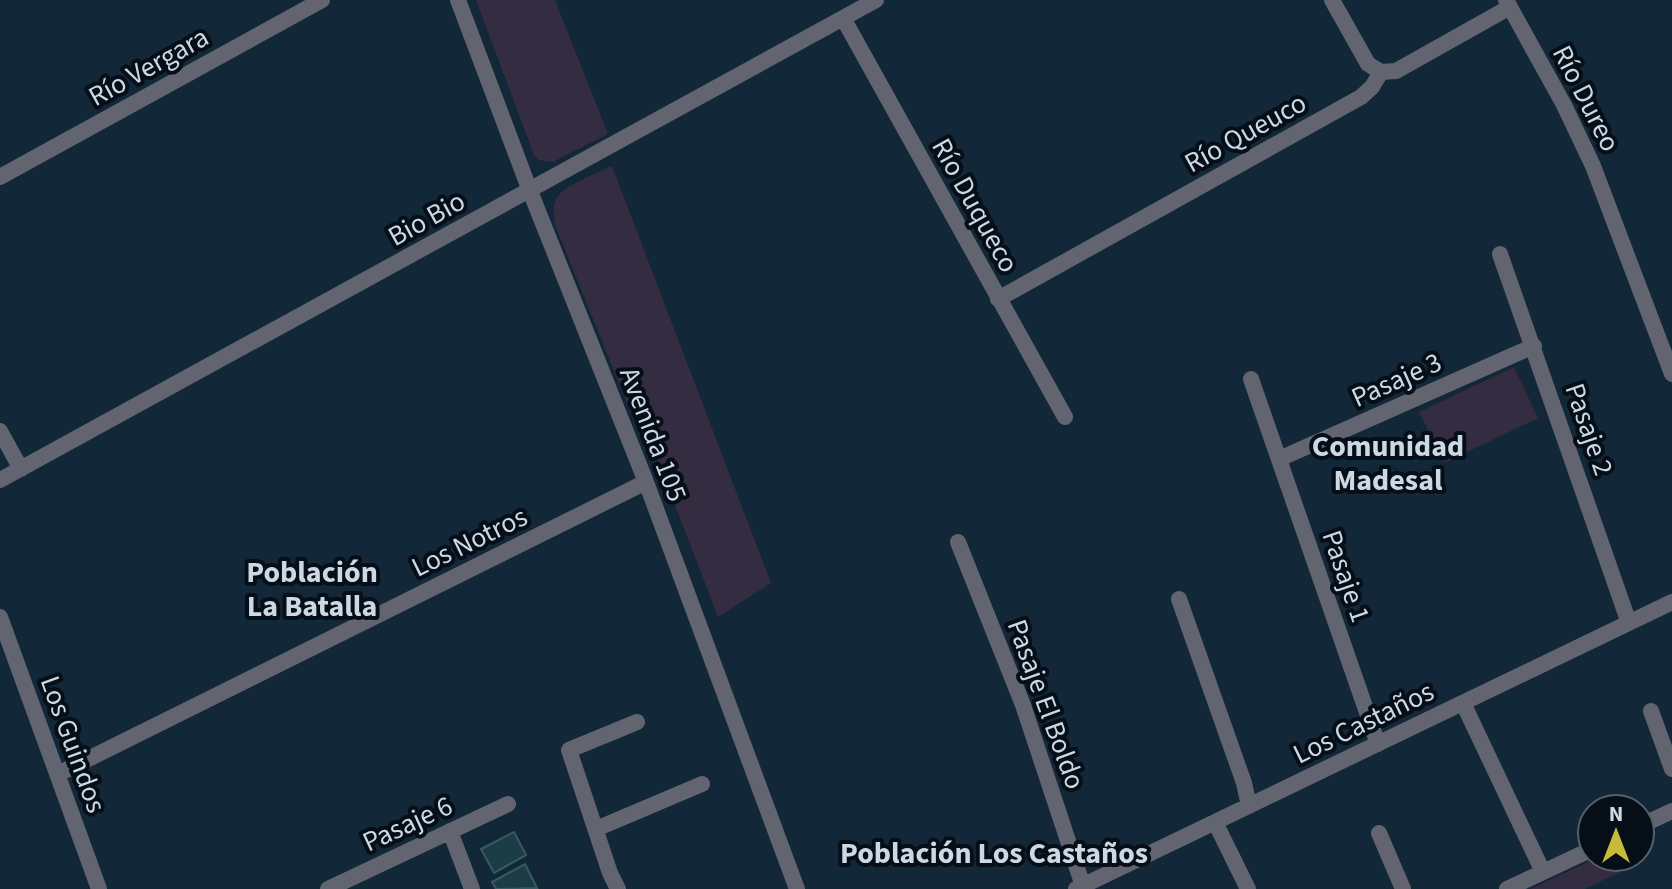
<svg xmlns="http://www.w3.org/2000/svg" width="1672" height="889" viewBox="0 0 1672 889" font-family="'Source Sans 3',sans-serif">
  <rect width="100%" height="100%" fill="#122738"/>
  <!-- green -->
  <path fill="#342c40" d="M476,0H555L608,134L553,162L538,160L534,155Z
    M612,166L771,583L718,617L643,422L636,425L555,225C554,216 552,207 556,199C564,185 597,173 612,166Z
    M1514,367L1538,418L1444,463L1419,412Z
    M1598,857H1617L1624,870L1585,889H1531Z"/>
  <!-- building -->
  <path fill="#1c3d46" stroke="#385a63" stroke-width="2" d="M514,832L526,855L494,873L481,849Z
    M525,864L537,888L496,889L492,882Z"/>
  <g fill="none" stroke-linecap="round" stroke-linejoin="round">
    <!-- street -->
    <path stroke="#626570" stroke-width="16" d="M458,0L530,191L646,482L797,889
      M1332,0L1368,64L1381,72
      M1506,0L1564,105L1593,166L1672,374
      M843,18L1065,417
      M1381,72L1396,71L1510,7
      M0,177L322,0
      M1500,254L1629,623
      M998,299L1361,97L1372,87L1381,72
      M1251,379L1378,744
      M0,431L21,469
      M1279,459L1534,346
      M0,480L876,0
      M958,542L1023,705L1083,886
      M1179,599L1244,783L1249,806
      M0,617L99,889
      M1463,703L1543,872
      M1651,711L1672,769
      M58,774L646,482
      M1215,822L1248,889
      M1640,826L1672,811
      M596,829L702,784
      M450,831L472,889
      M1379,833L1403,889
      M328,889L508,804
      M618,889L610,873L569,750L637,722
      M1076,889L1672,602
      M1507,889L1592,849"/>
  </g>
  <g text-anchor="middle" stroke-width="8" stroke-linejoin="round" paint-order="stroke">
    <!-- street labels -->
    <g font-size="28" fill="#ccd9e5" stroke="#060f17">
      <text transform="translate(148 66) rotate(-29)" y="10">Río Vergara</text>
      <text transform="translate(1587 98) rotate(63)" y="10">Río Dureo</text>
      <text transform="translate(1245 132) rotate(-29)" y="10">Río Queuco</text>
      <text transform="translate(976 205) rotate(61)" y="10">Río Duqueco</text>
      <text transform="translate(426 218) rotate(-29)" y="10">Bio Bio</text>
      <text transform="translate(1396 379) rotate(-24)" y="10">Pasaje 3</text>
      <text transform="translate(1590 429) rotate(71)" y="10">Pasaje 2</text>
      <text transform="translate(654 434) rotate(69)" y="10">Avenida 105</text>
      <text transform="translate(469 541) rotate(-26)" y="10">Los Notros</text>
      <text transform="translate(1347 576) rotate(71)" y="10">Pasaje 1</text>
      <text transform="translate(1047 704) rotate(70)" y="10">Pasaje El Boldo</text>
      <text transform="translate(1363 722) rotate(-26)" y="10">Los Castaños</text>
      <text transform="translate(74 744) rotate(70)" y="10">Los Guindos</text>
      <text transform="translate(407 823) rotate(-25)" y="10">Pasaje 6</text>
    </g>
    <!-- neighbourhood labels -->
    <g font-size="30" font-weight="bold" fill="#ccd9e5" stroke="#060f17">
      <text x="1388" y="456">Comunidad<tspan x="1388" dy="34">Madesal</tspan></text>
      <text x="312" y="582">Población<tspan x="312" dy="34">La Batalla</tspan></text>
      <text x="994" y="863">Población Los Castaños</text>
    </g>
  </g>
  <!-- north arrow -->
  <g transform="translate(1616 833)"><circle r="38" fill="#060f17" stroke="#556069" stroke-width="2"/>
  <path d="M0-6L14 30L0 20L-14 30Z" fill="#c8bb3b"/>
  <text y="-12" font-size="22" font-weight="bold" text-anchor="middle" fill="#ccd9e5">N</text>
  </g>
</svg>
